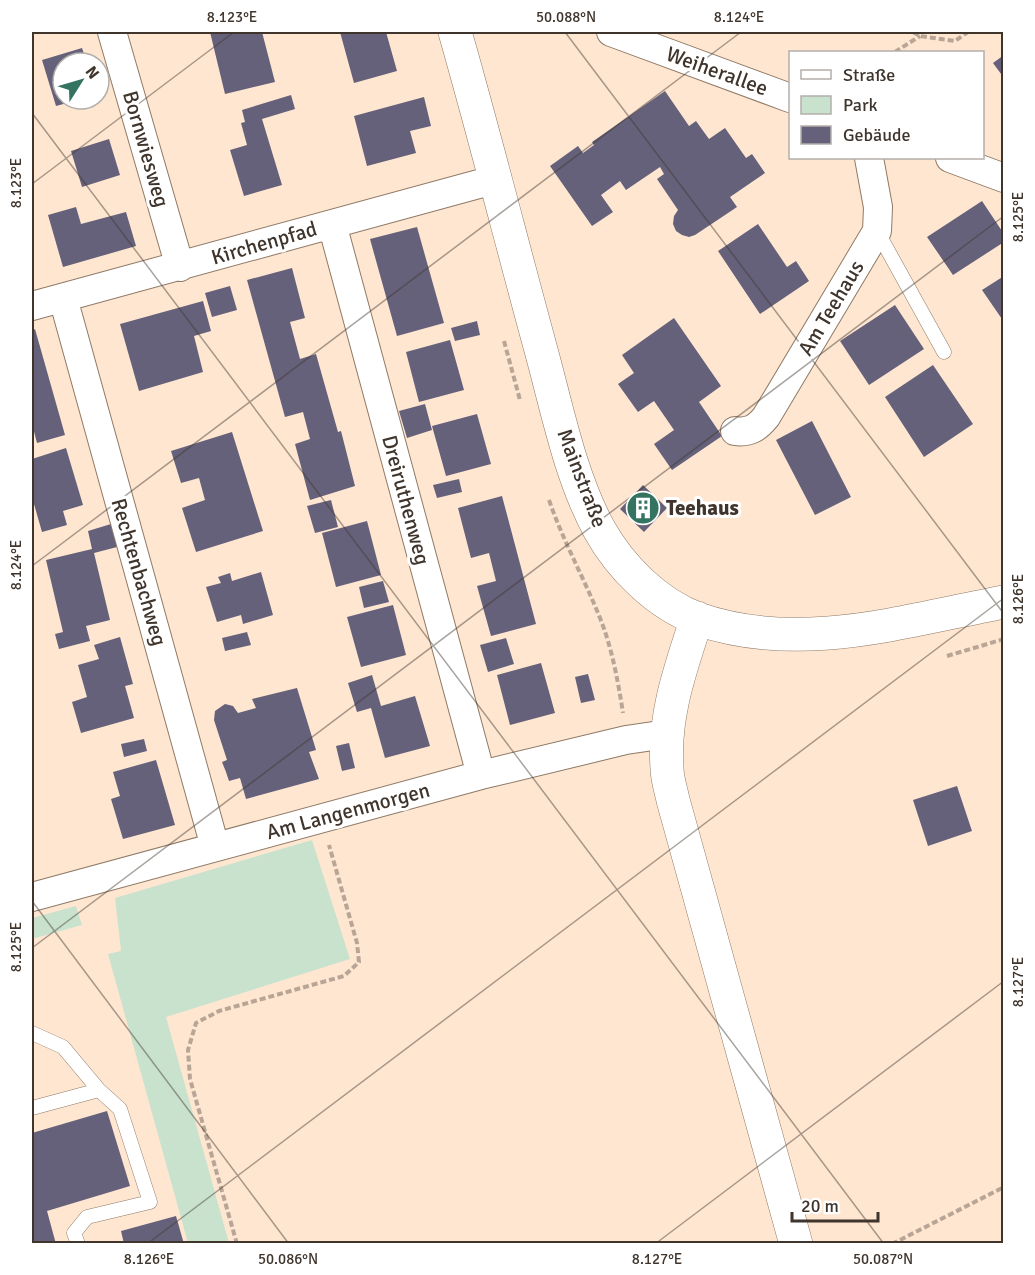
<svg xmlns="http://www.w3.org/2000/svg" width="1035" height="1275" viewBox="0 0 1035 1275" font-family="Signika,sans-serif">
  <rect width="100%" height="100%" fill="#fee6d1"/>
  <!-- green -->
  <path fill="#c9e2ce" d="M312,840L350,959L166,1017L229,1243H188L108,954L121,951L115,898Z
    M76,906L82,925L32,939V918Z"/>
  <!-- building -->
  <path fill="#65617a" d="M210,32H262L275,82L225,94Z
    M340,32H386L397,71L354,83Z
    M82,48L87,63H63V99L78,100L56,106L42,60Z
    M1004,55V78L993,63Z
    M665,91L689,126L696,121L709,139L725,128L746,158L752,154L765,173L730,197L737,207L695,235L689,237L682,235L676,231L673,224L674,216L678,210L657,179L664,174L660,167L626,190L620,181L601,195L613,212L592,226L550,166L578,146L583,153L594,145L592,142Z
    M291,95L295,109L262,119L282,185L244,196L230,150L247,145L241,123L245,122L242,110Z
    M424,97L431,126L410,131L416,153L367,166L354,116Z
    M109,139L120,175L82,187L71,151Z
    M982,201L1004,234V242L953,275L927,237Z
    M76,207L81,224L126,212L136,246L63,267L48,215Z
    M758,224L787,267L796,261L809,281L760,314L718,251Z
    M417,227L444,323L397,336L370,239Z
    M292,268L305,318L290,322L300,359L316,354L338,432L341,431L355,486L310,500L295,444L310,439L303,412L285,417L247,280Z
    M1004,276V322L982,290Z
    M230,286L237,310L212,317L205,293Z
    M203,301L211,331L194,336L203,372L139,391L120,324Z
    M895,305L924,349L869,385L840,341Z
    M674,318L721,386L699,402L722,436L672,470L654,444L674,430L654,401L638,412L618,384L634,373L622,355Z
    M477,321L480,335L455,341L451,328Z
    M35,329L65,435L37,443L32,424V331Z
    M450,340L464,390L419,402L406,352Z
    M933,365L973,424L924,457L885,397Z
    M425,404L432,430L407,438L399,411Z
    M477,414L491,464L446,476L432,426Z
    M812,421L851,497L815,515L776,440Z
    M232,432L263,531L196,552L182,508L205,500L199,478L181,483L171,451Z
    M66,448L83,505L63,511L67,525L42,532L32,497V459Z
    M459,479L462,492L437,498L433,485Z
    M643,485L667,508L644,532L620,509Z
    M502,496L536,624L491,636L477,586L496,581L489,553L471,558L458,508Z
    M331,500L338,527L315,533L307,506Z
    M367,521L381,575L336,587L322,533Z
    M111,524L117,547L94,553L110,620L86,626L90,641L59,649L55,634L63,632L46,560L92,549L88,531Z
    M261,572L273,615L243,624L241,615L217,622L206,587L221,583L218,577L230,573L232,581Z
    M383,581L389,602L364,608L359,587Z
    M393,605L406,655L361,667L347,617Z
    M247,632L251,645L225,651L222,638Z
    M120,637L133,684L125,686L134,718L81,733L72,702L87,697L78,665L99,659L94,645Z
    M506,638L514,664L488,672L480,645Z
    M541,663L555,713L510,725L497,675Z
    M588,674L595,700L581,703L575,677Z
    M372,675L381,706L415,696L430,746L385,758L371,708L357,712L348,683Z
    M297,688L316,750L309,752L319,779L246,799L240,778L229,781L226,772L222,762L227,760L214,720L215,711L225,704L233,706L238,713L256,708L252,699Z
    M144,739L147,751L124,757L121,744Z
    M349,743L355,768L342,771L336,746Z
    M156,760L175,825L123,839L111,799L120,796L113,772Z
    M957,786L972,831L928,846L913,800Z
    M107,1111L130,1186L47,1211L56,1244H32V1133Z
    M176,1216L184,1244H124L121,1231Z"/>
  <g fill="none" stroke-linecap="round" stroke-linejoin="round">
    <defs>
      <path id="lane" d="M877,231L944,352
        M32,1033L63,1047L99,1090L120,1109L150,1202L87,1217L74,1233L78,1244
        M32,1108L99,1090"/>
      <path id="street" d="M112,32L180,267
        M611,32L790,98
        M950,158L1004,178
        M332,224L481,775
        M63,298L215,847
        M32,306L497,179
        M735,431C749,433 757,428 766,417L877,231L878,207L869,158
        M32,897L481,775L626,740L667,734"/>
      <path id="secondary" d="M455,32C485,137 512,244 541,350C557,408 570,476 599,529C620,567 657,604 698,619C799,654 903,621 1004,602
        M697,618C681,667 663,716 667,768C667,779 671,790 673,800L796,1244"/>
    </defs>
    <!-- lane casing -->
    <use href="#lane" stroke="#8f7a66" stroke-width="15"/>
    <!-- street casing -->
    <use href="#street" stroke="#8f7a66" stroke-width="30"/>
    <!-- secondary casing -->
    <use href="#secondary" stroke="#8f7a66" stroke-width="34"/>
    <!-- path -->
    <path stroke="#b8a595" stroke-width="4" stroke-dasharray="6 3" stroke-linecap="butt" d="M913,32L920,36L955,41L968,32
      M895,52L920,36
      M504,341L520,400
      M549,500C563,541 584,578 600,618C612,648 618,681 623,713
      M947,656L1004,639
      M237,1244L190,1079L188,1050L196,1023L219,1011L344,976L359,962L357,943L329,845
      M892,1244L1004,1187"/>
    <!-- lane -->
    <use href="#lane" stroke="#fff" stroke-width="14"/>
    <!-- street -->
    <use href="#street" stroke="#fff" stroke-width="28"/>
    <!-- secondary -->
    <use href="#secondary" stroke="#fff" stroke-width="33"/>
  </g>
  <!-- ticks -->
  <path fill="none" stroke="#3f352d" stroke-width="1.5" stroke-opacity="0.45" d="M565,32L1004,614M32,113L884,1244M32,184L234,32M32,566L741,32M32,901L289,1244M32,948L1004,216M147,1244L1004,598M655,1244L1004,981"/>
  <!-- icons -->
  <defs>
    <symbol id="building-disc" viewBox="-11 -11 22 22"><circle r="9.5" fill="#347360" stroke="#fff"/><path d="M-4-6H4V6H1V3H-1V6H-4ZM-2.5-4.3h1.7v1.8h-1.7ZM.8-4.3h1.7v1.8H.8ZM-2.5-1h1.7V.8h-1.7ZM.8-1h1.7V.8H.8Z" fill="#fff"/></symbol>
  </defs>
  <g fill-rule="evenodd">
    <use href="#building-disc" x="624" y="489" width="38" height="38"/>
  </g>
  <g text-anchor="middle" stroke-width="6" stroke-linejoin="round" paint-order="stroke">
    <!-- street labels -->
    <g font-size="21" fill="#3f352d" stroke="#fff">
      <text transform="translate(717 71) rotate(20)" y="7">Weiherallee</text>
      <text transform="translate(146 149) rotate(74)" y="7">Bornwiesweg</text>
      <text transform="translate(264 243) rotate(-16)" y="7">Kirchenpfad</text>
      <text transform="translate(831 308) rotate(-59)" y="7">Am Teehaus</text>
      <text transform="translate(582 478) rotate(69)" y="7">Mainstraße</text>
      <text transform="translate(406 500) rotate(75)" y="7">Dreiruthenweg</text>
      <text transform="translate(139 572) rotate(74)" y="7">Rechtenbachweg</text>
      <text transform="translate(348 811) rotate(-15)" y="7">Am Langenmorgen</text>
    </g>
    <!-- poi labels -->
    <g font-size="21" font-weight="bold" fill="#3f352d" stroke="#fff" text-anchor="start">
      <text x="666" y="515">Teehaus</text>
    </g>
  </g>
  <!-- border -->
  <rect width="1035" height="1275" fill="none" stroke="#ffffff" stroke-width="66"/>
  <!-- legend -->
  <rect x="789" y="51" width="195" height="108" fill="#ffffff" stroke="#b2aeab" stroke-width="1.5"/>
  <rect x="801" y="70" width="30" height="9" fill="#ffffff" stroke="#b2aeab" stroke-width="1.5"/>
  <text x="843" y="81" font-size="18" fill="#3f352d">Straße</text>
  <rect x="801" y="96" width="30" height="18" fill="#c9e2ce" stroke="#b2aeab" stroke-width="1.5"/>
  <text x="843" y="111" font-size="18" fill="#3f352d">Park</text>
  <rect x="801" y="126" width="30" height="18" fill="#65617a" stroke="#b2aeab" stroke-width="1.5"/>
  <text x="843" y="141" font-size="18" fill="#3f352d">Gebäude</text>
  <!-- north arrow -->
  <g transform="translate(81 81) rotate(53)"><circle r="28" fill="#ffffff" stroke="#b2aeab" stroke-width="1.5"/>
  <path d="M0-4.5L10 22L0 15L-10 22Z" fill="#347360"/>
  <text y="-9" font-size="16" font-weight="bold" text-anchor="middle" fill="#3f352d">N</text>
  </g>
  <!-- scale -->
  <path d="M792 1212v9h86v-9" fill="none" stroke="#3f352d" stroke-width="3"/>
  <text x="801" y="1212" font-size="18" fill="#3f352d" stroke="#ffffff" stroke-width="4.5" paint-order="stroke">20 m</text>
  <rect x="33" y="33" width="969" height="1209" fill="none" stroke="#3f352d" stroke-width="2"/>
  <g font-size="15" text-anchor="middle" fill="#3f352d">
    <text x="232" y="22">8.123°E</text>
    <text x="566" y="22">50.088°N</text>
    <text x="739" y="22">8.124°E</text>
    <text transform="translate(16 183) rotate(-90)" y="5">8.123°E</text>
    <text transform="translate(1018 217) rotate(-90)" y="5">8.125°E</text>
    <text transform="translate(16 565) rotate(-90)" y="5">8.124°E</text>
    <text transform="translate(1018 599) rotate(-90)" y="5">8.126°E</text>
    <text transform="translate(16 947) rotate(-90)" y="5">8.125°E</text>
    <text transform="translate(1018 982) rotate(-90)" y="5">8.127°E</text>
    <text x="149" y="1264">8.126°E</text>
    <text x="288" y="1264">50.086°N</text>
    <text x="657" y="1264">8.127°E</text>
    <text x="883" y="1264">50.087°N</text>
  </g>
</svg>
